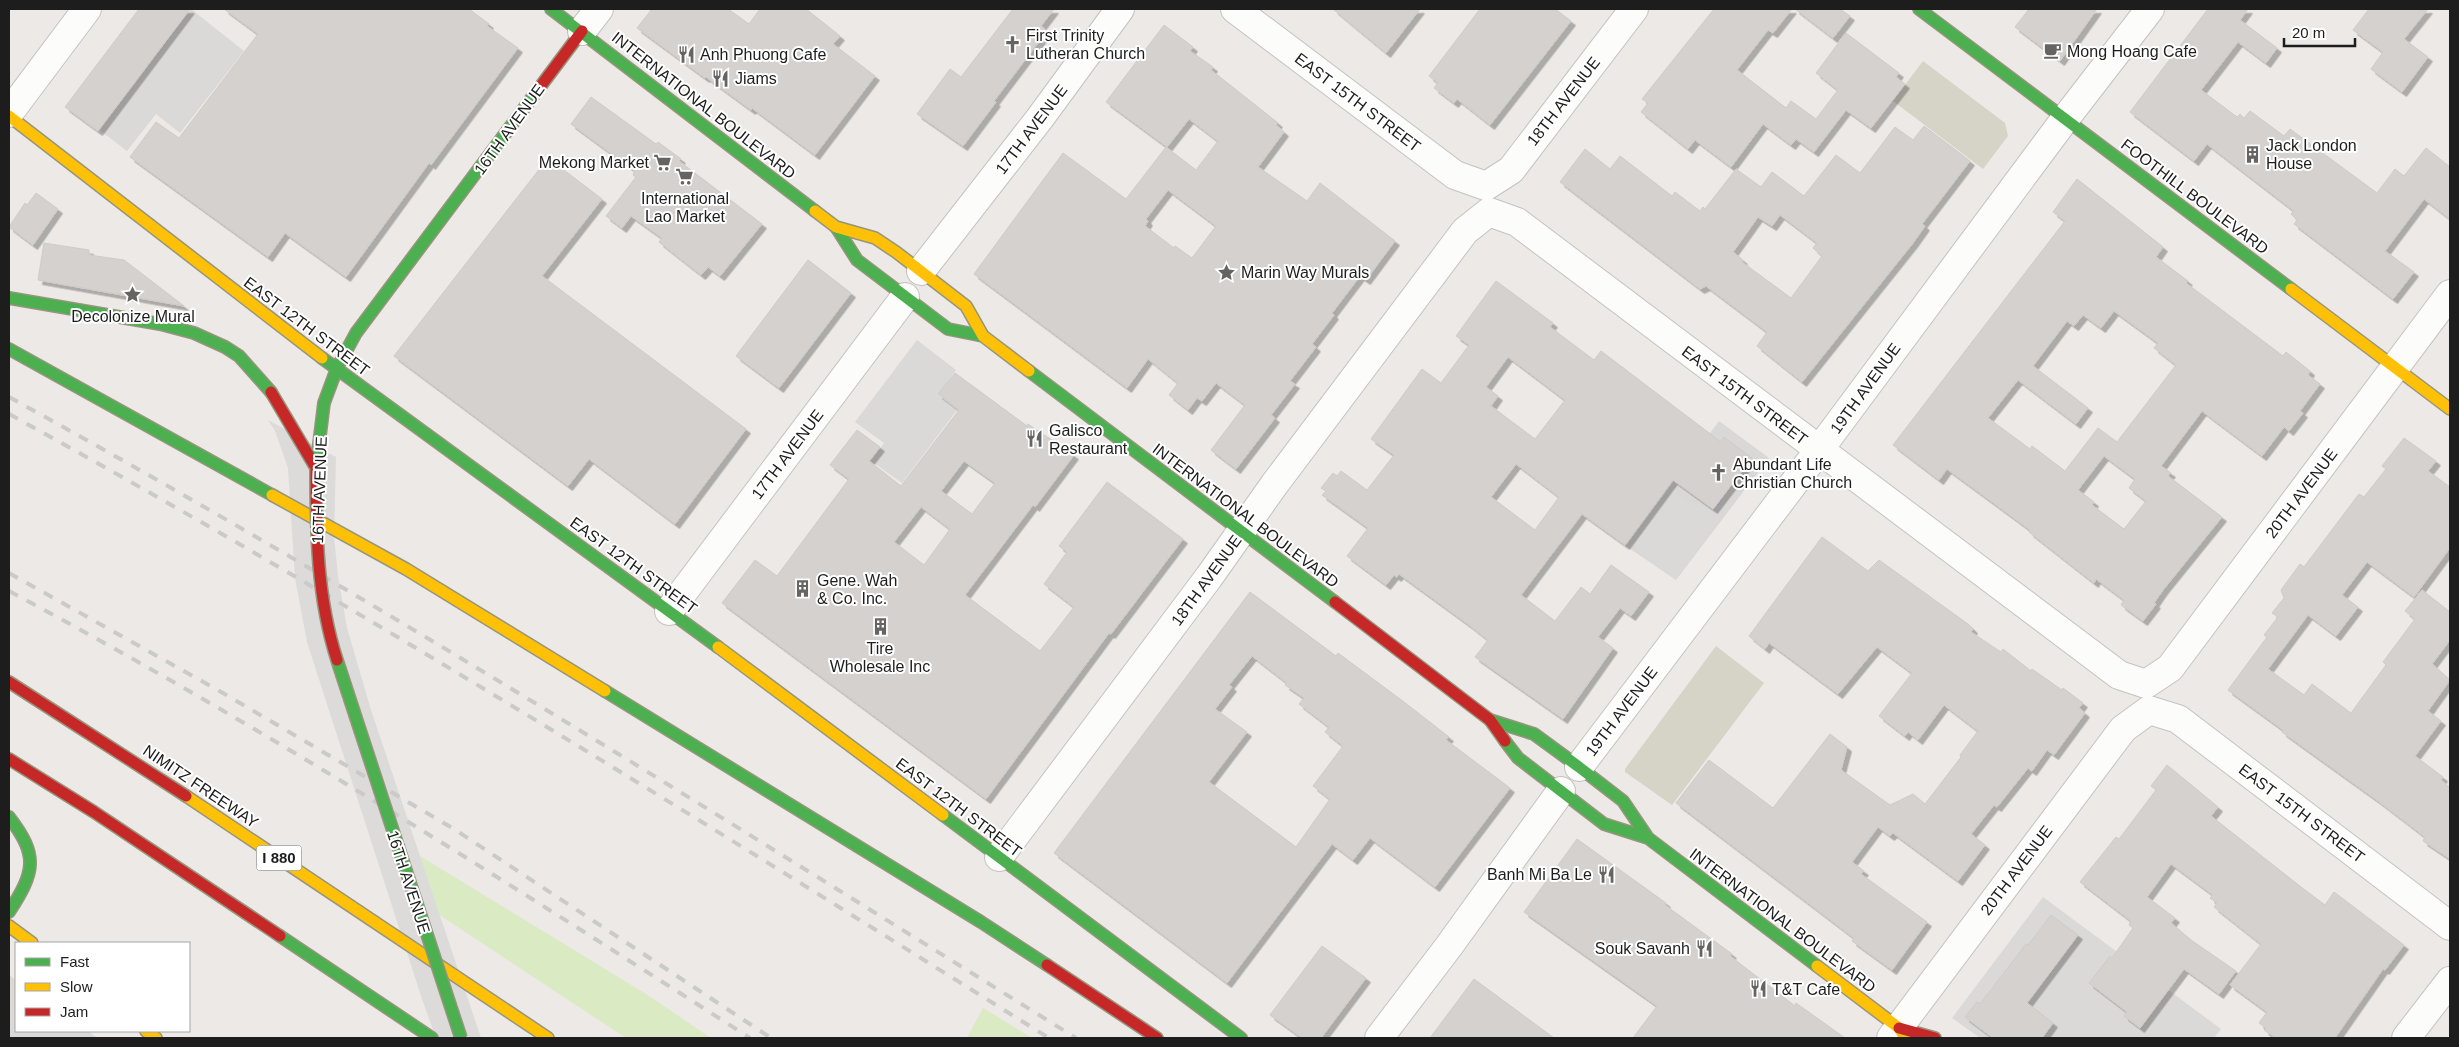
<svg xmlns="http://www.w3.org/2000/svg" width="2459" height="1047" viewBox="0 0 2459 1047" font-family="Arial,sans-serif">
  <defs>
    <filter id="shadow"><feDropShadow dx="4.5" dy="4.5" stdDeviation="0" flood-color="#0004"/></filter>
  </defs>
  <rect width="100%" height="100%" fill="#ece9e6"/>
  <!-- residential -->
  <path fill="#dbd9d7" d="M2043,897L2221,1029L2214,1038H1980L1952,1018Z"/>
  <!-- religious -->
  <path fill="#dad8d7" d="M1719,421L1769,458L1676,580L1626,546Z"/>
  <!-- construction -->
  <path fill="#d6d4c7" d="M1923,61L2005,123L2008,136L1983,169L1893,101Z
    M1716,646L1764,683L1672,805L1625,772V769Z"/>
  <!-- grass -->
  <path fill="#daeac3" d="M420,856L646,994L711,1038H626L438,914Z
    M983,1008L1032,1038H967Z"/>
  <!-- parking -->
  <path fill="#dad9d7" d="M191,9L244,51L180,133L156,114L127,151L97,128Z
    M917,340L956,370L938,395L957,410L902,483L871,461L884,443L855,422Z
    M1669,488L1694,506L1698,500L1721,517L1676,579L1628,544Z
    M9,975L16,980V1031H88L97,1038H9Z
    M2168,996L2216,1031L2211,1038H2136Z"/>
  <!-- pier -->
  <path fill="#dcdbda" d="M268,420L336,457L334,537L338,576L347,628L371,710L481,1038H436L422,999L307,642L295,578L288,468L275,431Z"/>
  <!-- building -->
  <path fill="#d4d1cf" stroke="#cfcbc7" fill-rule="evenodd" filter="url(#shadow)" d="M139,9H190L98,131L65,107Z
    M224,9H469L489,24L487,26L518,48L431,165L429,163L346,277L285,233L268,257L130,157L156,122L179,138L258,34Z
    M652,9H728L749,24L760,9H806L840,36L833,44L875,76L815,155L752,108L751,110L706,77L705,78L637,28Z
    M1013,9H1054L1041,26L1047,31L994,101L996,102L963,146L917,114L950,69L961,77Z
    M1333,9H1420L1386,53Z
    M1480,9H1555L1571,21L1490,125L1457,99L1454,103L1434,88L1438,83L1429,76Z
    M1714,9H1792L1773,33L1768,30L1737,70L1786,108L1791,101L1816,119L1838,90L1816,73L1846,33L1899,73L1896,77L1905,84L1871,128L1846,110L1814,152L1796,139L1791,145L1763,124L1731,167L1695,140L1688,149L1641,112L1648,103L1642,99Z
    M1795,9H1840L1850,16L1833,38Z
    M2029,9H2097L2060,61L2015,27Z
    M2208,9H2248L2240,20L2277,48L2266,63L2238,42L2201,90L2237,117L2240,114L2244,118L2250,111L2284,136L2290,129L2377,193L2395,169L2404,176L2426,148L2450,167V219L2424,199L2385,251L2414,272L2393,299L2294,224L2297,220L2291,214L2294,211L2207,144L2194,161L2130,112Z
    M2369,9H2428L2404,39L2428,57L2402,92L2371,69L2383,52L2353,30Z
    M1164,25L1193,47L1190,51L1213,67L1211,70L1278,123L1276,125L1284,132L1258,167L1307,201L1320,183L1395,241L1366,280L1360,276L1332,313L1334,315L1312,344L1316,347L1290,381L1295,384L1271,415L1275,418L1236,469L1211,450L1245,405L1216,383L1202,401L1197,398L1188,410L1169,395L1178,383L1148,359L1127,388L974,274L1063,153L1126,199L1166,147L1196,170L1218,141L1189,119L1167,147L1106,102ZM1168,190L1216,226L1192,258L1175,246L1174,248L1145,226L1148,221L1146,219Z
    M591,97L656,144L658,142L681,159L679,161L762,224L720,276L708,267L701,275L659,242L662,238L631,216L622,228L606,216L636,177L633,175L635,171L571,124Z
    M1924,126L1970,161L1922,224L1925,226L1913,243L1802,382L1757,346L1767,332L1706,286L1700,289L1560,182L1585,149L1610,169L1620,156L1672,196L1675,192L1700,211L1703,207L1705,209L1736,169L1761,187L1772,172L1804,196L1836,155L1860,173L1895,127L1913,140ZM1780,215L1817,243L1813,248L1822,256L1791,298L1742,262L1743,260L1733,252L1758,217L1772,226Z
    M548,158L602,199L542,276L746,429L675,524L589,459L568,486L394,356Z
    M2077,179L2163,247L2156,257L2188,281L2186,283L2283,356L2286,352L2310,371L2308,375L2320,384L2300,411L2303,413L2289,431L2284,427L2262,456L2202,411L2161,466L2171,473L2168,476L2222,517L2163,590L2154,603L2156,604L2143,621L2121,605L2124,600L2096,579L2094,583L2029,532L2030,530L1947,469L1939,480L1893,445L2065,221L2053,212ZM2114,311L2158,343L2154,348L2176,365L2117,442L2098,428L2065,471L2032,446L2030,449L1988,418L2018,380L2076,424L2088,408L2033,366L2067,321L2074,326L2083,315L2101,328ZM2104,456L2135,479L2129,488L2146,501L2124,529L2092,505L2094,502L2078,490Z
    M36,193L58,209L33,245L9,227L25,203L27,205Z
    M44,243L89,250V255L124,260L184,306L38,280Z
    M808,260L851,293L779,388L736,356Z
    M1496,281L1553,323L1550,327L1594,360L1601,351L1721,442L1724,437L1752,458L1713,509L1673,480L1625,545L1582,514L1521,595L1555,621L1581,587L1590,594L1611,565L1649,592L1631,616L1620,608L1598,637L1613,648L1563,719L1475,657L1488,640L1469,625L1399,574L1397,577L1394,575L1386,585L1347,556L1368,528L1322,495L1326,491L1321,488L1333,473L1337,476L1341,471L1367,490L1394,455L1371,439L1422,369L1441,383L1469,345L1456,336ZM1508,357L1565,400L1535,439L1491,406L1498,396L1486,387ZM1516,464L1559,497L1535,530L1491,497Z
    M955,373L1027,426L1028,424L1074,455L1035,507L1033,505L965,595L1040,651L1074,607L1044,584L1067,552L1059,546L1107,482L1183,539L1111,634L1109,633L986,799L722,603L755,560L777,576L849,479L830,465L857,430L880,447L869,461L901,486L959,410L938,394ZM964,461L995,483L972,514L941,491ZM921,507L950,529L924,565L894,542Z
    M2404,438L2436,461L2428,471L2450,487V548L2414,597L2367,562L2342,595L2358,607L2336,636L2308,615L2268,669L2304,695L2312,684L2351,713L2386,665L2383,662L2415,619L2405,611L2422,590L2450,612V640L2432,664L2450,680L2428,711L2441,721L2415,756L2443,777L2441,780L2450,788V859L2423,841L2425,837L2378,801L2282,732L2283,730L2228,690L2267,637L2264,635L2278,617L2272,613L2284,598L2281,590L2300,564L2304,567L2359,494L2364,497L2386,469L2382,466Z
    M1822,537L1868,571L1879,560L1968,624L1973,629L1971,632L2001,652L2003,649L2031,671L2032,669L2062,690L2063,688L2083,703L2079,708L2085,713L2054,755L2047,750L2032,771L2028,768L1997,807L1994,805L1971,834L1985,845L1958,881L1893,833L1890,836L1878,827L1852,862L1864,871L1861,874L1927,922L1892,970L1852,941L1854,938L1676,803L1709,760L1773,808L1830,734L1847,747L1841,770L1890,805L1913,794L1925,804L1961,757L1960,755L1978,731L1944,705L1918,740L1908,732L1905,736L1879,716L1912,673L1877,647L1838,694L1769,643L1765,649L1749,636Z
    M1250,592L1336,656L1338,653L1404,702L1449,737L1446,740L1510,788L1435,887L1370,838L1353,860L1332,844L1227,983L1054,853ZM1252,656L1287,683L1285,685L1304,698L1299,704L1329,727L1325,732L1343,746L1313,786L1330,799L1296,847L1209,782L1247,732L1215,709L1232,687L1229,685Z
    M2167,765L2218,807L2211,816L2301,887L2325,905L2334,892L2404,945L2385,970L2383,969L2335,1038H2276L2264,1030L2266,1028L2259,1023L2267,1012L2230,985L2261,944L2214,907L2217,903L2210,898L2213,895L2171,864L2147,897L2175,918L2171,923L2191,940L2236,971L2219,994L2184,969L2140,1028L2124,1016L2127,1012L2089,983L2110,956L2112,958L2133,928L2129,925L2131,921L2080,882L2116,837L2119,839L2156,790L2151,786Z
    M1577,839L1666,903L1665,905L1732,954L1730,956L1795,1006L1796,1003L1845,1038H1633L1657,1006L1524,912Z
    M2051,915L2078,935L2027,1003L2053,1023L2042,1038H1993L1965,1017L1977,1002L1980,1004L2026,944L2028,945Z
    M1322,946L1366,978L1321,1038H1302L1270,1015Z
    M1474,979L1554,1038H1430Z"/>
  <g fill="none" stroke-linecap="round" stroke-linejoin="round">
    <defs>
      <path id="street" d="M1235,9L1455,175L1486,186L1511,170L1634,9
        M582,31L599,9
        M9,113L87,9
        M921,271L1040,118L1120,9
        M669,611L905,297
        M1579,767L1819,450L2065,119L2150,9
        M999,857L1209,577L1274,485L1465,231L1489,212L1517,222L2119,675L2146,684L2170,668L2450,294
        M1379,1038L1449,946L1561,791
        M1891,1038L2123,729L2149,710L2178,719L2450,926
        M2406,1038L2450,981"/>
      <path id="fast" d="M551,9L815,211
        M1919,9L2291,289
        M836,227L857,260L948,329L983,336
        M9,298L160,324L194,333L225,347L239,356L271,392
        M9,349L272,495
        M322,358L718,647
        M1029,371L1335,602
        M316,468L324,403L337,368L356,333L537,91
        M605,691L981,922L1047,965
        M1490,720L1534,734L1579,767L1623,801L1648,838L1817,966
        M1505,741L1518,758L1604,824L1648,838
        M943,815L1241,1038
        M9,817C39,856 35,872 9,912
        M280,936L432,1038"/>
      <path id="slow" d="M9,116L322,358
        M815,211L836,227L875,238L896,252L966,306L983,336L1029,371
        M2291,289L2450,409
        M272,495L406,569L605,691
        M718,647L943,815
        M186,796L548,1038
        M9,926L32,943
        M1817,966L1899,1028L1905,1038
        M146,1031L156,1038"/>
      <path id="jam" d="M537,91L582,31
        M271,392L316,468
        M1335,602L1490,720L1505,741
        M9,682L186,796
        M9,759L94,812L280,936
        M1047,965L1157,1038
        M1899,1028L1935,1038"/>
    </defs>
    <!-- street casing -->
    <use href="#street" stroke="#c4c3c2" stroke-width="30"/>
    <!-- fast casing -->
    <use href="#fast" stroke="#96957d" stroke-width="14"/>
    <!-- slow casing -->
    <use href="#slow" stroke="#96957d" stroke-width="14"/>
    <!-- jam casing -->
    <use href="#jam" stroke="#96957d" stroke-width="14"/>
    <!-- street -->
    <use href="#street" stroke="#fcfcfb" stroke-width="28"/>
    <!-- fast -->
    <use href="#fast" stroke="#4caf50" stroke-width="11"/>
    <!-- slow -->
    <use href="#slow" stroke="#ffc107" stroke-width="11"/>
    <!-- jam -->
    <use href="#jam" stroke="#c62828" stroke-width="11"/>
    <!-- rail -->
    <path stroke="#cacac9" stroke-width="4" stroke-dasharray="10 10" stroke-linecap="butt" d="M9,397C373,597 724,819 1076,1038
      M9,414C364,609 706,824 1049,1038
      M9,573L223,693L454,829L771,1038
      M9,591C264,727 507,882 750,1038"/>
    <defs>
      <path id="fast-bridge" d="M337,660L461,1038"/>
      <path id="jam-bridge" d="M316,468C316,533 317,598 337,660"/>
    </defs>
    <!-- fast-bridge casing -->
    <use href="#fast-bridge" stroke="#96957d" stroke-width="14" stroke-linecap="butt"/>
    <!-- jam-bridge casing -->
    <use href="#jam-bridge" stroke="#96957d" stroke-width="14" stroke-linecap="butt"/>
    <!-- fast-bridge -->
    <use href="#fast-bridge" stroke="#4caf50" stroke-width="11"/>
    <!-- jam-bridge -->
    <use href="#jam-bridge" stroke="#c62828" stroke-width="11"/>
  </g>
  <!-- icons -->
  <defs>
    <symbol id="church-bare" viewBox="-9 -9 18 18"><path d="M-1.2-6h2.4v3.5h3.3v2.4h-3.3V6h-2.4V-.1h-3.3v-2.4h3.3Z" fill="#656463" stroke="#fff" stroke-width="2.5" paint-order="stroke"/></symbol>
    <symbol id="cafe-bare" viewBox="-9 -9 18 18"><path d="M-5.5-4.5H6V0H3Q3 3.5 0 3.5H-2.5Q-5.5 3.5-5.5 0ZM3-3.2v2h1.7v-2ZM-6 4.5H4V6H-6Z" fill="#656463" stroke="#fff" stroke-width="2.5" paint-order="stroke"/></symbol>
    <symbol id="restaurant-bare" viewBox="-9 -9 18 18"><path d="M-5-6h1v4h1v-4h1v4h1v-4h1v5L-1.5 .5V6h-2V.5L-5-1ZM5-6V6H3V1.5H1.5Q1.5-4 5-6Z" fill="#656463" stroke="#fff" stroke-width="2.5" paint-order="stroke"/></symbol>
    <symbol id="building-bare" viewBox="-9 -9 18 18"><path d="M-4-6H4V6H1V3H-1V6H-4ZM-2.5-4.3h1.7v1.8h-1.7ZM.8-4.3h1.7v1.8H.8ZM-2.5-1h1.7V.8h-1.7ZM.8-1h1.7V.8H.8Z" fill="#656463" stroke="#fff" stroke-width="2.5" paint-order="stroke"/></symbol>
    <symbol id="supermarket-bare" viewBox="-9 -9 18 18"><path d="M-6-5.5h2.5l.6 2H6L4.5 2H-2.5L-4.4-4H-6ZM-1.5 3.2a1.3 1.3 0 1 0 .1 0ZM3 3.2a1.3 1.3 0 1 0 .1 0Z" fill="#656463" stroke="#fff" stroke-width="2.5" paint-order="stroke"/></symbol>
    <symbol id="sight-bare" viewBox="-9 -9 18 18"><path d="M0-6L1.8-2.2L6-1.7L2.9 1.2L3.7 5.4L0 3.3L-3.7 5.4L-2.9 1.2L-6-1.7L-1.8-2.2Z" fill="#656463" stroke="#fff" stroke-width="2.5" paint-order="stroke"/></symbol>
  </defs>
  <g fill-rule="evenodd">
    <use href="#church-bare" x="1000" y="32" width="25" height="25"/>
    <use href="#cafe-bare" x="2040" y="38" width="25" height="25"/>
    <use href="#restaurant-bare" x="674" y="42" width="25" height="25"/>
    <use href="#restaurant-bare" x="708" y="66" width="25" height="25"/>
    <use href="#building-bare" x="2240" y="142" width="25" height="25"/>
    <use href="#supermarket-bare" x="650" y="150" width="25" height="25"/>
    <use href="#supermarket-bare" x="672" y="164" width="25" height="25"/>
    <use href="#sight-bare" x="1214" y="260" width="25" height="25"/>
    <use href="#sight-bare" x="120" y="282" width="25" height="25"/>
    <use href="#restaurant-bare" x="1022" y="426" width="25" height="25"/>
    <use href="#church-bare" x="1706" y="460" width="25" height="25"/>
    <use href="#building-bare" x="790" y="576" width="25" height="25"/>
    <use href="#building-bare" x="868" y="614" width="25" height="25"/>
    <use href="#restaurant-bare" x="1594" y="862" width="25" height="25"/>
    <use href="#restaurant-bare" x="1692" y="936" width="25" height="25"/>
    <use href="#restaurant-bare" x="1746" y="976" width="25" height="25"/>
  </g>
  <g text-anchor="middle" stroke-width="4" stroke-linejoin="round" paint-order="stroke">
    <!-- shield labels -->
    <rect fill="#fff" stroke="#616161" stroke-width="1" x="256.5" y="845.5" width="45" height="25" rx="4"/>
    <g font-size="15" font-weight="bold" fill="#1d1d1d">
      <text x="279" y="863">I 880</text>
    </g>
    <!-- poi labels -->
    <g font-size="16" fill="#1d1d1d" stroke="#fff" text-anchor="start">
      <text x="1026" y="41">First Trinity<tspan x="1026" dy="18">Lutheran Church</tspan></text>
      <text x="2067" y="57">Mong Hoang Cafe</text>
      <text x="700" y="60">Anh Phuong Cafe</text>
      <text x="735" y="84">Jiams</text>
      <text x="2266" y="151">Jack London<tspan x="2266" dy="18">House</tspan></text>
      <text x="649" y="168" text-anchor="end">Mekong Market</text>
      <text x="685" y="204" text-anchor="middle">International<tspan x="685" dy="18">Lao Market</tspan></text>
      <text x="1241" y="278">Marin Way Murals</text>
      <text x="133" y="322" text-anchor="middle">Decolonize Mural</text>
      <text x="1049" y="436">Galisco<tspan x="1049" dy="18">Restaurant</tspan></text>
      <text x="1733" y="470">Abundant Life<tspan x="1733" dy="18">Christian Church</tspan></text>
      <text x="817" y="586">Gene. Wah<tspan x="817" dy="18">&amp; Co. Inc.</tspan></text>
      <text x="880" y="654" text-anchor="middle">Tire<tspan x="880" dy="18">Wholesale Inc</tspan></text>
      <text x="1592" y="880" text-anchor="end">Banh Mi Ba Le</text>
      <text x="1690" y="954" text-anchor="end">Souk Savanh</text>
      <text x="1772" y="995">T&amp;T Cafe</text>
    </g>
    <!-- street labels -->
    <g font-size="16" fill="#1d1d1d" stroke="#fff">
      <text transform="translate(1563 101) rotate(-52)" y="6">18TH AVENUE</text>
      <text transform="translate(1358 102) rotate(37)" y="6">EAST 15TH STREET</text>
      <text transform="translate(704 105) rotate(38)" y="6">INTERNATIONAL BOULEVARD</text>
      <text transform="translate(509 129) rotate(-54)" y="6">16TH AVENUE</text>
      <text transform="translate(1031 129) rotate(-53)" y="6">17TH AVENUE</text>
      <text transform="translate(2195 196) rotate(37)" y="6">FOOTHILL BOULEVARD</text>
      <text transform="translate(307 326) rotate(37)" y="6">EAST 12TH STREET</text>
      <text transform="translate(1865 388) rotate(-54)" y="6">19TH AVENUE</text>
      <text transform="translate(1745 395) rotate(37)" y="6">EAST 15TH STREET</text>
      <text transform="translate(787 454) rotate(-53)" y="6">17TH AVENUE</text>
      <text transform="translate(319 490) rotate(-88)" y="6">16TH AVENUE</text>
      <text transform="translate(2301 493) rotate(-53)" y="6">20TH AVENUE</text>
      <text transform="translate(1246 515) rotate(37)" y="6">INTERNATIONAL BOULEVARD</text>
      <text transform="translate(634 565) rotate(36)" y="6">EAST 12TH STREET</text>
      <text transform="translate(1206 580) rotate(-54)" y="6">18TH AVENUE</text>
      <text transform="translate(1621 711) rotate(-53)" y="6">19TH AVENUE</text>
      <text transform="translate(201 786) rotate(34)" y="6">NIMITZ FREEWAY</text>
      <text transform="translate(959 807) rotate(37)" y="6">EAST 12TH STREET</text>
      <text transform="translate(2302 813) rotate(37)" y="6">EAST 15TH STREET</text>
      <text transform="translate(2016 870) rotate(-53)" y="6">20TH AVENUE</text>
      <text transform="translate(409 882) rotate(72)" y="6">16TH AVENUE</text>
      <text transform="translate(1783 920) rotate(37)" y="6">INTERNATIONAL BOULEVARD</text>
    </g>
  </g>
  <!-- border -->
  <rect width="2459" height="1047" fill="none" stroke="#1d1d1d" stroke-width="20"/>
  <!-- legend -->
  <rect x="15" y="942" width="175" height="90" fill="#ffffff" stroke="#a5a5a5"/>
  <rect x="25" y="958" width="25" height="8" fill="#4caf50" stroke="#a5a5a5"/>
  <text x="60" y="967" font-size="15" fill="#1d1d1d">Fast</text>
  <rect x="25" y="983" width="25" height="8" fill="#ffc107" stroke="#a5a5a5"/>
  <text x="60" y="992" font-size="15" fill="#1d1d1d">Slow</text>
  <rect x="25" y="1008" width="25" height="8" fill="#c62828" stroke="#a5a5a5"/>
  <text x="60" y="1017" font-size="15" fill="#1d1d1d">Jam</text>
  <!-- scale -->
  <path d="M2284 38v8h71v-8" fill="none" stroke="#1d1d1d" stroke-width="2.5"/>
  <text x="2292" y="38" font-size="15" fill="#1d1d1d" stroke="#ffffff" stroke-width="4" paint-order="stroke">20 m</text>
</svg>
